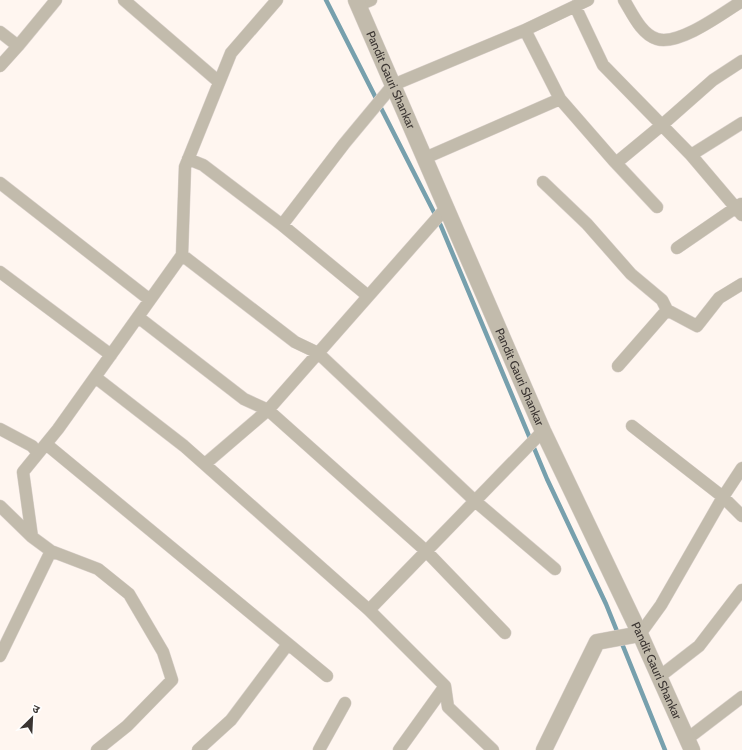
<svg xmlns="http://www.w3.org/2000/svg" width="742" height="750" viewBox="0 0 742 750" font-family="Cabin,'Noto Sans Devanagari',sans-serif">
  <rect width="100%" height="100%" fill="#fff6f0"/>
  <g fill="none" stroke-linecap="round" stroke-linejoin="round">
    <!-- stream -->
    <path stroke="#77a0ad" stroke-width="4.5" d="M326,0L441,226L547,479L606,604L665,750"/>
    <defs>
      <path id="minor" d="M124,0L219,82
        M624,0C632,13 641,34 657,39C679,46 723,13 742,1
        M359,5L371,0
        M575,6L603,65L691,155L742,215
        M525,30L560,99L614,161L657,207
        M0,32L18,46L0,66
        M18,46L56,0
        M691,155L742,123
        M425,158L560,99
        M188,159L203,165L282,225L368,296
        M616,163L662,125L713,80L742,61
        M543,182L587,224L631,274L662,300L667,310L697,326L719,298L742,284
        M0,183L150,300
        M446,208L268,410L426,551L505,633
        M282,225L344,144L393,85L525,30L588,0
        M677,248L741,204
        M182,255L295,342L318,353L475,501L555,569
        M0,272L111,355
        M138,317L244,399L268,410L205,464
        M618,366L667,310
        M95,377L184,446L369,610L543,431
        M632,426L723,497L742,516
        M0,429L32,446L38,453
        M46,444L327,676
        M0,506L32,537L23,472L58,429L182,255L185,167L231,53L277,0
        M51,551L98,569L129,594L163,652L172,680L127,726L97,750
        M369,610L445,686L448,707L493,750
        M640,634L661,605L723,497L742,468
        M0,656L51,551L32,537
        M659,677L699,646L742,590
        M687,739L742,697
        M198,750L231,720L288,644
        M319,750L345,703
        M399,750L445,686"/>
      <g id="tertiary">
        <path id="s1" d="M356,0L543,431L640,634L692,750"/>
        <path d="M544,750L597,642L640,634"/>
      </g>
    </defs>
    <!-- minor casing -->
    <use href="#minor" stroke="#dcd3ce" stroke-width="13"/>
    <!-- tertiary casing -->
    <use href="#tertiary" stroke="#dcd3ce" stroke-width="17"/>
    <!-- minor -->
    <use href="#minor" stroke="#c2bbac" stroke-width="12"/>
    <!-- tertiary -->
    <use href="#tertiary" stroke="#c2bbac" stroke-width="16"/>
  </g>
  <g text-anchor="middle" stroke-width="3" stroke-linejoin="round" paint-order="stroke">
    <!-- street labels -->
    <g font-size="12" fill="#3a3431" stroke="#fff">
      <text dy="4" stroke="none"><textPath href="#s1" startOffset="87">Pandit Gauri Shankar</textPath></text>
      <text dy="4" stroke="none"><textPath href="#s1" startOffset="411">Pandit Gauri Shankar</textPath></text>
      <text dy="4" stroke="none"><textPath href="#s1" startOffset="735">Pandit Gauri Shankar</textPath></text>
    </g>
  </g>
  <!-- north arrow -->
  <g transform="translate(32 718) rotate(24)" stroke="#ffffff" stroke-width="3" paint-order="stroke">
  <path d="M0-3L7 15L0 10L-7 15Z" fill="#3a3431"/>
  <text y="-6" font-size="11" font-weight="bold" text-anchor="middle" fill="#3a3431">उ</text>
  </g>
</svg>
